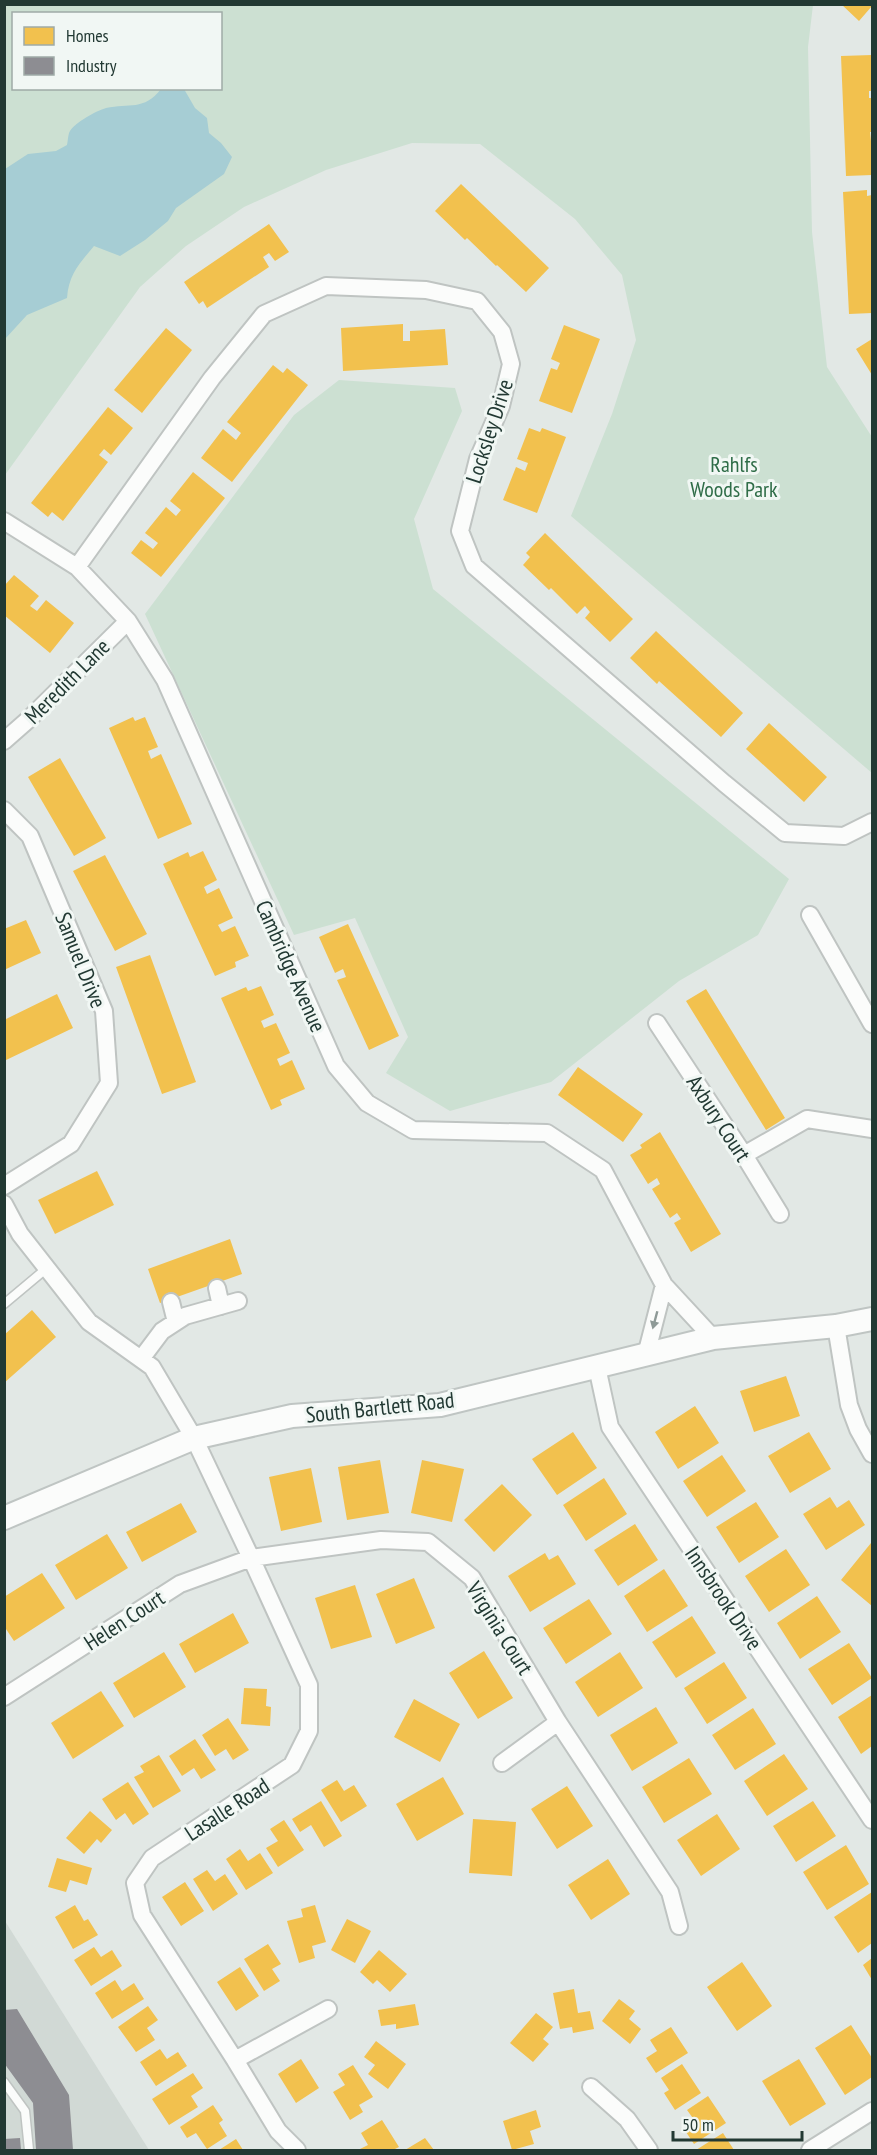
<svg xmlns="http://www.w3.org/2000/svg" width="877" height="2155" viewBox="0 0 877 2155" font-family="'PT Sans Narrow',sans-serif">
  <rect width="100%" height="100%" fill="#e2e8e5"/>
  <!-- built -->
  <path fill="#d1d9d5" d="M5,1921L149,2150H5Z"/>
  <!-- green -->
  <path fill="#cce0d2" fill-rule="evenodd" d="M5,5H813L808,47L812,232L827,367L872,437V773L571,516L612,414L636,340L622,275L575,219L480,144L412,143L326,170L244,207L186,246L140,287L5,475ZM14,14H220V88H14Z
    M339,380L455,388L462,411L414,519L433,589L789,879L758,935L679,981L551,1082L450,1111L386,1073L408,1037L355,918L294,935L145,614L294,415Z"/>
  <!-- water -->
  <path fill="#a6cdd4" d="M161,89H184L195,108L207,118L209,133L221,143L232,157L224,174L176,208L168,221L145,240L120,256L94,246C79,264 69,274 67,298L27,315L5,339V169L28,154L56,151L67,145C68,141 68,134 70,131C76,122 96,111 106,108C129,103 144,111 161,89Z"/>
  <!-- homes -->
  <path fill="#f2c14e" d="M841,4H872V6L859,21Z
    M872,55V91H869V98H872V132H870L871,141L872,140V175L846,176L841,56Z
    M461,184L549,268L526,292L497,265L496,266L467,238L465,240L435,211Z
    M867,190V196L872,195V313L849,314L843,192Z
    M269,224L289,252L275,261L269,253L263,257L269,267L207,308L203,301L199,304L184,282Z
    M403,324V341H410V331L445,329L448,365L343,371L341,328Z
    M564,325L600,339L572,413L539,401L551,368L557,370L560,363L551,359Z
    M166,328L192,350L142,413L114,390Z
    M872,339V375L856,349Z
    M273,365L283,373L287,368L308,385L232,482L201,458L223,429L236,440L241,433L227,422Z
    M108,407L133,428L111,455L104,449L99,455L108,462L63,521L52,512L48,517L31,503Z
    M529,428L540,432L542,428L566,437L537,513L503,500L516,467L525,471L528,463L517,459Z
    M193,472L225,498L161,577L131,553L141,540L153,549L158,543L145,533L166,507L176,516L181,510L170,501Z
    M545,533L633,619L610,642L585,618L590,612L585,606L577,614L551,588L549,590L523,565L530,557L526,553Z
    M14,575L39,596L30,606L37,611L46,600L74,623L50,653L4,615V586Z
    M656,631L743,713L721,737L659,681L657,684L630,658Z
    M133,717L135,721L145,717L158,747L148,751L151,759L161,754L192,824L158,839L109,728Z
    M769,723L827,777L804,802L746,749Z
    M60,758L106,838L74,856L28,777Z
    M203,851L217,880L204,887L207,894L219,888L233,918L218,925L222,932L235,926L249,956L235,962L236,967L215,976L163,864L188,852L190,857Z
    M105,855L147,934L115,951L73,871Z
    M26,920L41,953L4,970V929Z
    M348,924L399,1036L369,1050L337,980L346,977L343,969L335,973L319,937Z
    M150,955L196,1082L162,1094L116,967Z
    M261,986L274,1015L261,1021L264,1028L276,1023L290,1053L277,1059L280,1066L292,1060L305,1089L280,1100L282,1105L271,1110L221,998L246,987L248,991Z
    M706,989L785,1118L766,1130L686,1001Z
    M57,994L73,1028L4,1061V1020Z
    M578,1067L643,1114L623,1142L558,1095Z
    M660,1132L721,1234L691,1252L674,1223L681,1219L677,1213L670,1218L652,1189L660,1184L657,1178L648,1184L630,1155L642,1148L640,1145Z
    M97,1171L114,1205L55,1234L38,1200Z
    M230,1239L242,1274L160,1303L148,1269Z
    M32,1310L56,1337L4,1383V1335Z
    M786,1376L800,1416L754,1432L740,1391Z
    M695,1406L719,1443L678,1469L655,1432Z
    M573,1432L597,1468L557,1495L532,1459Z
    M809,1432L831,1469L790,1493L768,1456Z
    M722,1455L746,1491L707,1517L683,1481Z
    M380,1460L389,1513L347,1520L338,1467Z
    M422,1460L464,1469L452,1522L411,1513Z
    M311,1468L322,1522L281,1531L269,1477Z
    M604,1478L627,1514L586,1541L563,1505Z
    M502,1484L532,1515L494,1552L464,1520Z
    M830,1497L837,1508L849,1500L865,1525L826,1550L803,1514Z
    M756,1502L779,1537L739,1563L716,1527Z
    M181,1503L197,1532L142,1562L126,1532Z
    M635,1524L658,1560L618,1586L594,1550Z
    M107,1534L128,1568L76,1600L55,1565Z
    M871,1543L872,1544V1606L841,1580Z
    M786,1549L810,1585L769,1612L745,1576Z
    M545,1553L549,1560L558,1555L576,1584L530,1612L508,1576Z
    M664,1569L688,1606L647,1632L624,1596Z
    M42,1573L65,1608L14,1641L4,1626V1597Z
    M414,1578L435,1628L396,1644L376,1594Z
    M355,1585L372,1637L331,1649L315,1598Z
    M817,1596L841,1632L800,1659L777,1623Z
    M589,1599L612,1634L566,1664L543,1628Z
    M233,1613L249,1643L195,1673L179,1644Z
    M692,1616L716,1653L676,1678L652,1642Z
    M849,1643L872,1678L832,1705L808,1669Z
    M484,1651L513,1698L478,1719L449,1673Z
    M164,1652L186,1687L134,1718L113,1683Z
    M620,1652L643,1688L598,1717L575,1682Z
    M724,1662L747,1698L707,1724L684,1688Z
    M244,1688L267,1689L266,1706L271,1707L270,1726L241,1724Z
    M101,1691L124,1726L73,1759L51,1723Z
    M872,1695V1746L861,1754L838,1717Z
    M414,1699L460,1724L440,1762L394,1737Z
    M656,1707L678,1743L632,1771L610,1735Z
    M753,1708L776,1744L735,1770L712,1735Z
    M228,1718L249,1750L233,1760L226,1749L215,1756L202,1735Z
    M195,1739L216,1770L201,1779L194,1768L182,1776L169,1756Z
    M784,1754L808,1789L767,1816L744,1781Z
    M159,1755L181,1791L153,1808L134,1777L144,1772L140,1766Z
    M689,1758L712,1794L664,1823L642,1787Z
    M443,1777L464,1814L417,1841L396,1804Z
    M337,1780L344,1791L354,1785L367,1806L341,1822L321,1790Z
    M128,1782L149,1814L133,1825L125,1813L116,1820L102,1799Z
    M567,1786L593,1826L557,1849L531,1809Z
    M321,1801L342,1836L324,1847L311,1825L300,1832L292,1819Z
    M813,1801L836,1836L796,1862L773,1826Z
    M90,1811L112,1830L101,1843L97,1839L84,1854L66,1838Z
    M717,1814L740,1849L701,1876L677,1840Z
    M473,1819L516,1822L512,1876L469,1873Z
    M284,1820L304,1850L278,1867L266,1848L278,1841L270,1829Z
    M846,1845L869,1884L827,1910L803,1872Z
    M240,1849L248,1861L260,1853L273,1873L246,1890L226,1859Z
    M57,1858L92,1868L87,1885L70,1880L66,1892L48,1887Z
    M608,1859L630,1894L591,1920L568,1885Z
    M207,1870L215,1881L225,1874L238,1894L213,1911L193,1879Z
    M185,1882L204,1911L181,1926L162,1897Z
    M872,1892V1943L858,1953L834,1917Z
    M75,1905L84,1921L88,1919L98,1935L73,1949L55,1917Z
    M315,1905L326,1942L312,1946L315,1958L299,1963L287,1921L303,1917L301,1909Z
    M347,1919L371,1931L355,1963L331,1950Z
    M268,1944L281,1964L272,1969L280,1981L264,1991L244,1959Z
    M94,1947L101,1957L112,1950L122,1966L91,1986L74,1960Z
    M379,1950L407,1974L390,1992L377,1980L373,1984L360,1972Z
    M872,1958V1980L863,1965Z
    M742,1962L772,2006L737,2031L707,1987Z
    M240,1967L259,1996L236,2011L217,1982Z
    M115,1980L122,1991L134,1983L144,1999L112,2019L95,1993Z
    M574,1989L578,2013L590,2011L594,2029L573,2033L572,2027L560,2029L553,1993Z
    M619,1999L635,2011L629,2019L641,2029L630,2044L602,2021Z
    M415,2004L419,2025L396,2029V2024L381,2026L378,2010Z
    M148,2006L158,2020L147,2028L155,2040L136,2052L118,2027Z
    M536,2013L553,2027L543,2039L549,2044L533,2062L510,2043Z
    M851,2025L872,2058V2077L845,2095L815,2048Z
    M671,2027L688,2053L656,2073L646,2058L657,2051L650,2040Z
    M376,2041L406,2064L388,2089L368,2074L375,2065L364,2057Z
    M160,2049L167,2059L178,2052L187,2066L156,2086L140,2062Z
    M301,2059L319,2088L296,2103L278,2074Z
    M799,2059L826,2104L790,2126L762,2081Z
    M682,2064L701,2093L675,2110L664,2093L669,2090L661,2078Z
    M353,2065L373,2097L359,2105L363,2112L350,2120L333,2092L345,2085L338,2074Z
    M193,2073L203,2088L191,2096L198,2107L169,2125L152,2099Z
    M708,2096L726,2123L694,2144L684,2129L695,2121L687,2110Z
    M213,2105L223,2120L219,2123L227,2136L207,2149L196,2133L187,2138L180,2127Z
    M536,2110L541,2127L530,2131L534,2144L512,2150L503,2121Z
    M382,2120L399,2147L393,2150H358L368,2145L361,2133Z
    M723,2133L734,2150H696Z
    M425,2138L434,2150H405Z
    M236,2139L243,2150H219Z"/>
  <!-- industry -->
  <path fill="#8d8d92" d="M17,2009L69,2095L73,2150H36L33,2103L4,2063V2010Z
    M20,2138L21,2150H4V2139Z"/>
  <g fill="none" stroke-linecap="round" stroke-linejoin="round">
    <defs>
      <path id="lane" d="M4,1304L47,1268
        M4,2082L25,2111L29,2150"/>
      <path id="street" d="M4,521L77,567L128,621L165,680L336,1066L367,1103L413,1130L547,1133L603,1170L664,1285L713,1338
        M77,567L212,378L264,314L326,286L426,290L477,301L502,332L511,364L501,406L478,459L460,531L474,566L724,783L785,833L844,836L872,822
        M4,741L29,719L128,621
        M4,810L30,836L104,1011L109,1083L71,1144L4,1186
        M810,915L872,1024
        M657,1023L744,1155L780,1214
        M744,1155L807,1119L872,1129
        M4,1204L20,1234L89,1322L152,1367L194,1438L251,1558L309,1685V1731L292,1765L152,1858L135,1883L142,1915L235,2060L278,2131L297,2150
        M217,1288L221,1306
        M171,1302L176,1322
        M836,1326L849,1405L858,1429L872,1454
        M646,1355L664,1285
        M141,1359L162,1331L185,1316L238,1301
        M597,1367L610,1427L872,1820
        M4,1697L180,1584L251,1558L381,1540L428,1542L472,1578L558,1722L670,1892L679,1926
        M502,1763L558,1722
        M235,2060L328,2009
        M591,2087L627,2119L649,2150
        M810,2150L872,2111"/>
      <path id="secondary" d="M4,1518L194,1438L292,1416L440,1405L713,1338L836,1326L872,1319"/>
    </defs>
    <!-- lane casing -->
    <use href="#lane" stroke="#bfc4c2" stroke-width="11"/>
    <!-- street casing -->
    <use href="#street" stroke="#bfc4c2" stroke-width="20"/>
    <!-- secondary casing -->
    <use href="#secondary" stroke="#bfc5c3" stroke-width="26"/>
    <!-- lane -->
    <use href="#lane" stroke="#fbfcfb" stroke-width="8"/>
    <!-- street -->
    <use href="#street" stroke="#fbfcfb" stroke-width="16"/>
    <!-- secondary -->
    <use href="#secondary" stroke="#fbfcfb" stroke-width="22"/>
  </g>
  <!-- one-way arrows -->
  <defs><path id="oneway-solid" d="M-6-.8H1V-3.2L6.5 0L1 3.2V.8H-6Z" transform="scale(1.5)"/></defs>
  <use fill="#8e9a97" href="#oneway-solid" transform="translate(655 1320) rotate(105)"/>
  <g text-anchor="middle" stroke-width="6" stroke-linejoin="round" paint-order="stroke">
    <!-- street labels -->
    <g font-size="22" fill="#223933" stroke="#f1f7f4">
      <text transform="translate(489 431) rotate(-72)" y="8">Locksley Drive</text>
      <text transform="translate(67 681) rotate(-45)" y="8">Meredith Lane</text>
      <text transform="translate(81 960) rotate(68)" y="8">Samuel Drive</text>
      <text transform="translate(291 966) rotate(66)" y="8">Cambridge Avenue</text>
      <text transform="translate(719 1118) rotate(57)" y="8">Axbury Court</text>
      <text transform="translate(380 1407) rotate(-6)" y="8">South Bartlett Road</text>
      <text transform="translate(724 1598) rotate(56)" y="8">Innsbrook Drive</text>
      <text transform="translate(124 1620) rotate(-33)" y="8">Helen Court</text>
      <text transform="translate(500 1628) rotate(58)" y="8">Virginia Court</text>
      <text transform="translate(227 1809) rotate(-33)" y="8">Lasalle Road</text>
    </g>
    <!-- park labels -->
    <g font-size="22" fill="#2f6d48" stroke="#f1f7f4">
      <text x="734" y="472">Rahlfs<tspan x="734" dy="25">Woods Park</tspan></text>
    </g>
  </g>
  <!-- border -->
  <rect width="877" height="2155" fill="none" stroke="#223933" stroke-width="12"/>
  <!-- legend -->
  <rect x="12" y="12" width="210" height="78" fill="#f1f7f4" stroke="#9eaba7" stroke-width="1.5"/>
  <rect x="24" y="27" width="30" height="18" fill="#f2c14e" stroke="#9eaba7" stroke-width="1.5"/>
  <text x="66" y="42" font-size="18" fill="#223933">Homes</text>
  <rect x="24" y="57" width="30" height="18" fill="#8d8d92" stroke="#9eaba7" stroke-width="1.5"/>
  <text x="66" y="72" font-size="18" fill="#223933">Industry</text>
  <!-- scale -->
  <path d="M673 2131v9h129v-9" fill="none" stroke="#223933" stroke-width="3"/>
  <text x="682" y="2131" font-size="18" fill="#223933" stroke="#f1f7f4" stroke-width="4.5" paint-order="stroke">50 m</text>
</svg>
